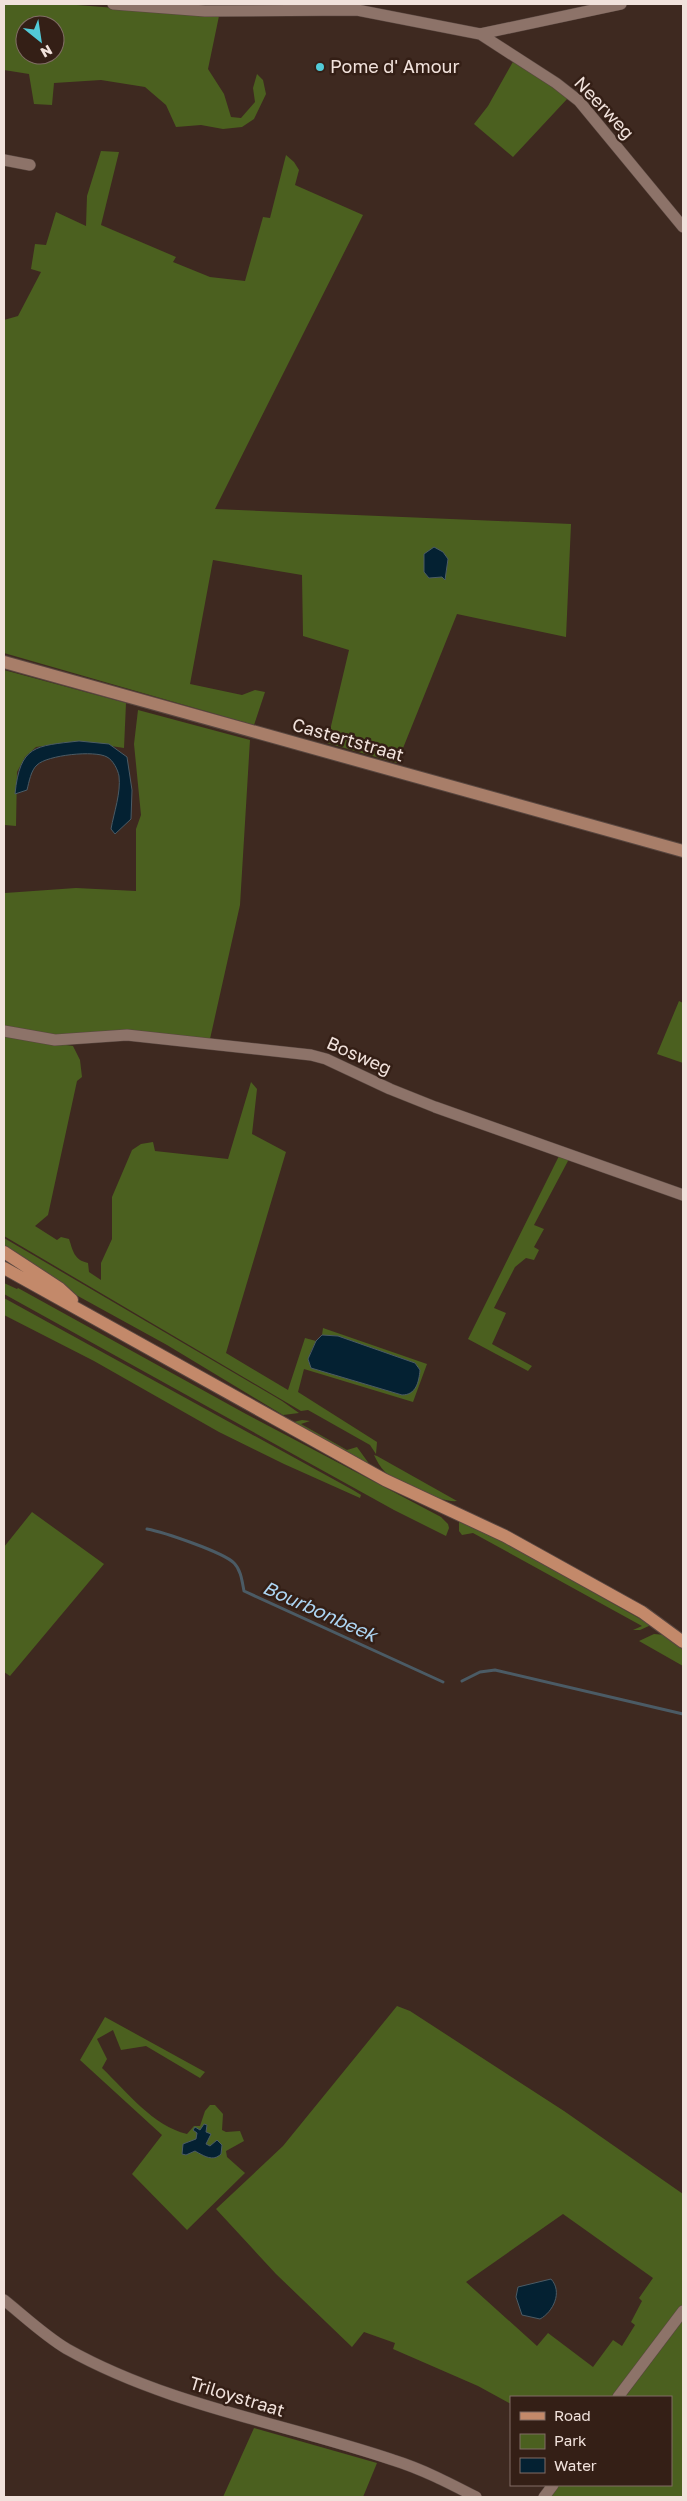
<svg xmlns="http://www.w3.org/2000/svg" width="687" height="2501" viewBox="0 0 687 2501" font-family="'Golos Text',sans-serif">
  <rect width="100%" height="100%" fill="#3e2920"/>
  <!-- green -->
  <path fill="#4b601f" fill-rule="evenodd" d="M4,4H64L219,16L208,69L224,94L231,117L241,118L255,102L253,88L257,74L263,80L266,94L254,119L242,127L223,129L201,125L176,127L166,105L145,87L101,80L54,83L52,105L34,104L29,74L4,70ZM25,25H55V55H25Z
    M514,60L568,98L513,157L474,124L488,106Z
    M101,151L119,152L101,225L176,257L173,262L210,277L245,281L263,217L270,218L286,155L294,162L299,170L295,185L363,215L215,509L571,524L566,637L457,614L397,763L327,743L349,650L303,636L302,575L213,560L190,684L242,695L255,690L265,692L254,725L4,653V320L18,316L41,272L31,269L35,244L46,245L56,212L86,226L87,196Z
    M4,670L126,703L124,748L79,741L36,747L25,757L17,772L16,826L5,825V893L76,888L136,891V829L141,815L134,744L138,710L250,740L240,905L210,1039L60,1036L4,1027Z
    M679,1001L683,1003V1063L657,1054Z
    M4,1036L73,1046L80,1060L82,1077L77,1081L48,1215L35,1226L57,1240L61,1237L69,1239C73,1251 74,1260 88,1263L89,1272L101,1280V1263L112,1239V1197L132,1150L141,1144L153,1142L155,1151L228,1159L251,1082L257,1089L252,1134L286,1152L226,1353L288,1390L305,1338L316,1341L310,1353L311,1368L402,1395L419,1377L420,1370L415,1363L338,1336L322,1335L323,1328L427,1364L413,1402L304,1369L298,1392L377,1442L376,1454L370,1445L308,1410L301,1411L4,1236Z
    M559,1156L569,1159L534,1225L544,1229L534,1247L539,1250L534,1260L526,1258L515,1267L494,1308L506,1313L492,1344L532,1366L528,1371L468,1339Z
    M4,1238L282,1401L299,1413L283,1415L167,1345L67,1290L4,1249Z
    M4,1283L17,1289L18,1288L246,1414L441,1517L448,1524L449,1528L446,1536L394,1510L4,1294Z
    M4,1298L353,1490L361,1495L360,1498L284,1464L219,1432L94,1361L4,1315Z
    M302,1420L310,1421L301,1424L347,1450L357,1447L370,1465L294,1422Z
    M374,1455L377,1456L457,1501C441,1503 396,1483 385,1472C380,1467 377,1461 374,1455Z
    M32,1512L104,1564L10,1676L4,1672V1547Z
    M459,1521L507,1544L651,1625L640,1630H633L642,1626L473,1533L462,1535L459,1531Z
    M654,1634L666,1635L683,1649V1666L639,1641Z
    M397,2006L410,2011L564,2111L683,2194V2307L612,2397H511V2404L478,2386L393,2349L395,2343L364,2332L352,2347L276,2274L216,2209L283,2146ZM563,2214L653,2278L639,2298L642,2301L631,2322L635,2325L622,2346L613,2340L593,2367L548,2333L537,2346L466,2282Z
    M105,2017L205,2072L200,2078L146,2046L121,2050L113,2030L97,2039L107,2059L102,2068C127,2092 153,2126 187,2134L194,2126H200L205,2111L210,2105H215L223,2114L222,2130L226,2132L240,2131L244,2141L226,2151L227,2157L245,2173L187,2230L132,2174L162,2135L80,2060Z
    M683,2320V2497H548L558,2485H671V2397H625Z
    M254,2428L377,2463L363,2497H223Z"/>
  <!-- water -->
  <path fill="#042132" stroke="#4b5b65" d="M434,547L443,552L448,559L445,580L442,577L429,578L424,572V554Z
    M79,741L109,744L127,757L132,790L131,819L115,834L111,829C114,812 121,793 119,776C118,770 113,760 107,757C95,750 47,755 37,765C31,770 29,782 27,790L15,794C20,745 35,746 79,741Z
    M322,1335L338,1336L415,1363L420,1370C419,1382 416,1395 402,1395L311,1368L308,1359L316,1341Z
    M204,2124L207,2125L206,2132L211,2134L206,2144L210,2146L217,2140L222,2145L221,2154C213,2162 204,2156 195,2151L186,2155L182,2154L183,2144L196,2139L197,2133L193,2130L195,2127L200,2130Z
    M551,2279C563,2292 553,2312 540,2319L522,2315L516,2297L518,2287Z"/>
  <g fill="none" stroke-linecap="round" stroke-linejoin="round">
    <!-- stream -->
    <path stroke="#4b5b65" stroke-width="3" d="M147,1529C163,1532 223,1552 234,1563C241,1570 242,1581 244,1591L443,1682
      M462,1681L480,1672L495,1670L683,1714"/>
    <defs>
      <path id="minor" d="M113,4L205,11L357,10L480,34L621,4
        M480,34L556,83L579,101L683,227
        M4,160L30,165
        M4,1031L55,1040L127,1035L311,1055L326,1059L390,1089L435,1107L683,1195
        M4,2300C24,2316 45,2336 67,2349C169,2406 284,2423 393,2460C422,2469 449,2483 476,2497
        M618,2397L683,2311
        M544,2497L553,2485"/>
      <path id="secondary" d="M4,662L683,851"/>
      <path id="primary" d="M4,1252L59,1288L72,1300
        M4,1268L385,1480L505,1536L642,1612L683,1642"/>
    </defs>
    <!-- minor casing -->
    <use href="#minor" stroke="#594740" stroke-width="12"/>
    <!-- secondary casing -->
    <use href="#secondary" stroke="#594740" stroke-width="14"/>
    <!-- primary casing -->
    <use href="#primary" stroke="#594740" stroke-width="14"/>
    <!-- minor -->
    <use href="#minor" stroke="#8d7369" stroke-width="11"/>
    <!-- secondary -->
    <use href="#secondary" stroke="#a87e69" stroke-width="12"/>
    <!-- primary -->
    <use href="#primary" stroke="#c3896a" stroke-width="12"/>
  </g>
  <!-- markers -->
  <circle fill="#52cbd8" stroke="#341f16" stroke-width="2" cx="320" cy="67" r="5"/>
  <g text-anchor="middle" stroke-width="5" stroke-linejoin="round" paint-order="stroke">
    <!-- poi labels -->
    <g font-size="18" fill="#f1e2dc" stroke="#341f16" text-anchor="start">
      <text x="330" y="73">Pome d' Amour</text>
    </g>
    <!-- street labels -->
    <g font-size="18" fill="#f1e2dc" stroke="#341f16">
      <text transform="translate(604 108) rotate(47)" y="6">Neerweg</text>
      <text transform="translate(348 740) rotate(16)" y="6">Castertstraat</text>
      <text transform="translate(359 1056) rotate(24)" y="6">Bosweg</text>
      <text transform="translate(237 2397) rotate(17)" y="6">Triloystraat</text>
    </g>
    <!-- water labels -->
    <g font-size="19" font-style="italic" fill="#add5f3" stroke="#341f16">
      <text transform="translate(320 1611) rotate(24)" y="7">Bourbonbeek</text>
    </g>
  </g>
  <!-- border -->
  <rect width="687" height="2501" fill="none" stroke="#f1e2dc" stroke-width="10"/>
  <!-- legend -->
  <rect x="510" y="2396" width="162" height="90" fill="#341f16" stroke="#806d65"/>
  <rect x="520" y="2412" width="25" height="8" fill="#c3896a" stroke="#806d65"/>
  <text x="554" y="2421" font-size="15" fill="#f1e2dc">Road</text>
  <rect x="520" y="2434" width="25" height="15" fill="#4b601f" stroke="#806d65"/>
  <text x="554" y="2446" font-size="15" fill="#f1e2dc">Park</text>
  <rect x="520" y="2458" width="25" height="15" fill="#042132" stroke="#806d65"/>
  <text x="554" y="2471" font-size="15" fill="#f1e2dc">Water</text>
  <!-- north arrow -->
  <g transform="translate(40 40) rotate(150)"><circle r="24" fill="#341f16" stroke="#806d65"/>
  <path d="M0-4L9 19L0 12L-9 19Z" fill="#52cbd8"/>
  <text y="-8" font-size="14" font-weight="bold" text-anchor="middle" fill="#f1e2dc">N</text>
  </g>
</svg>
